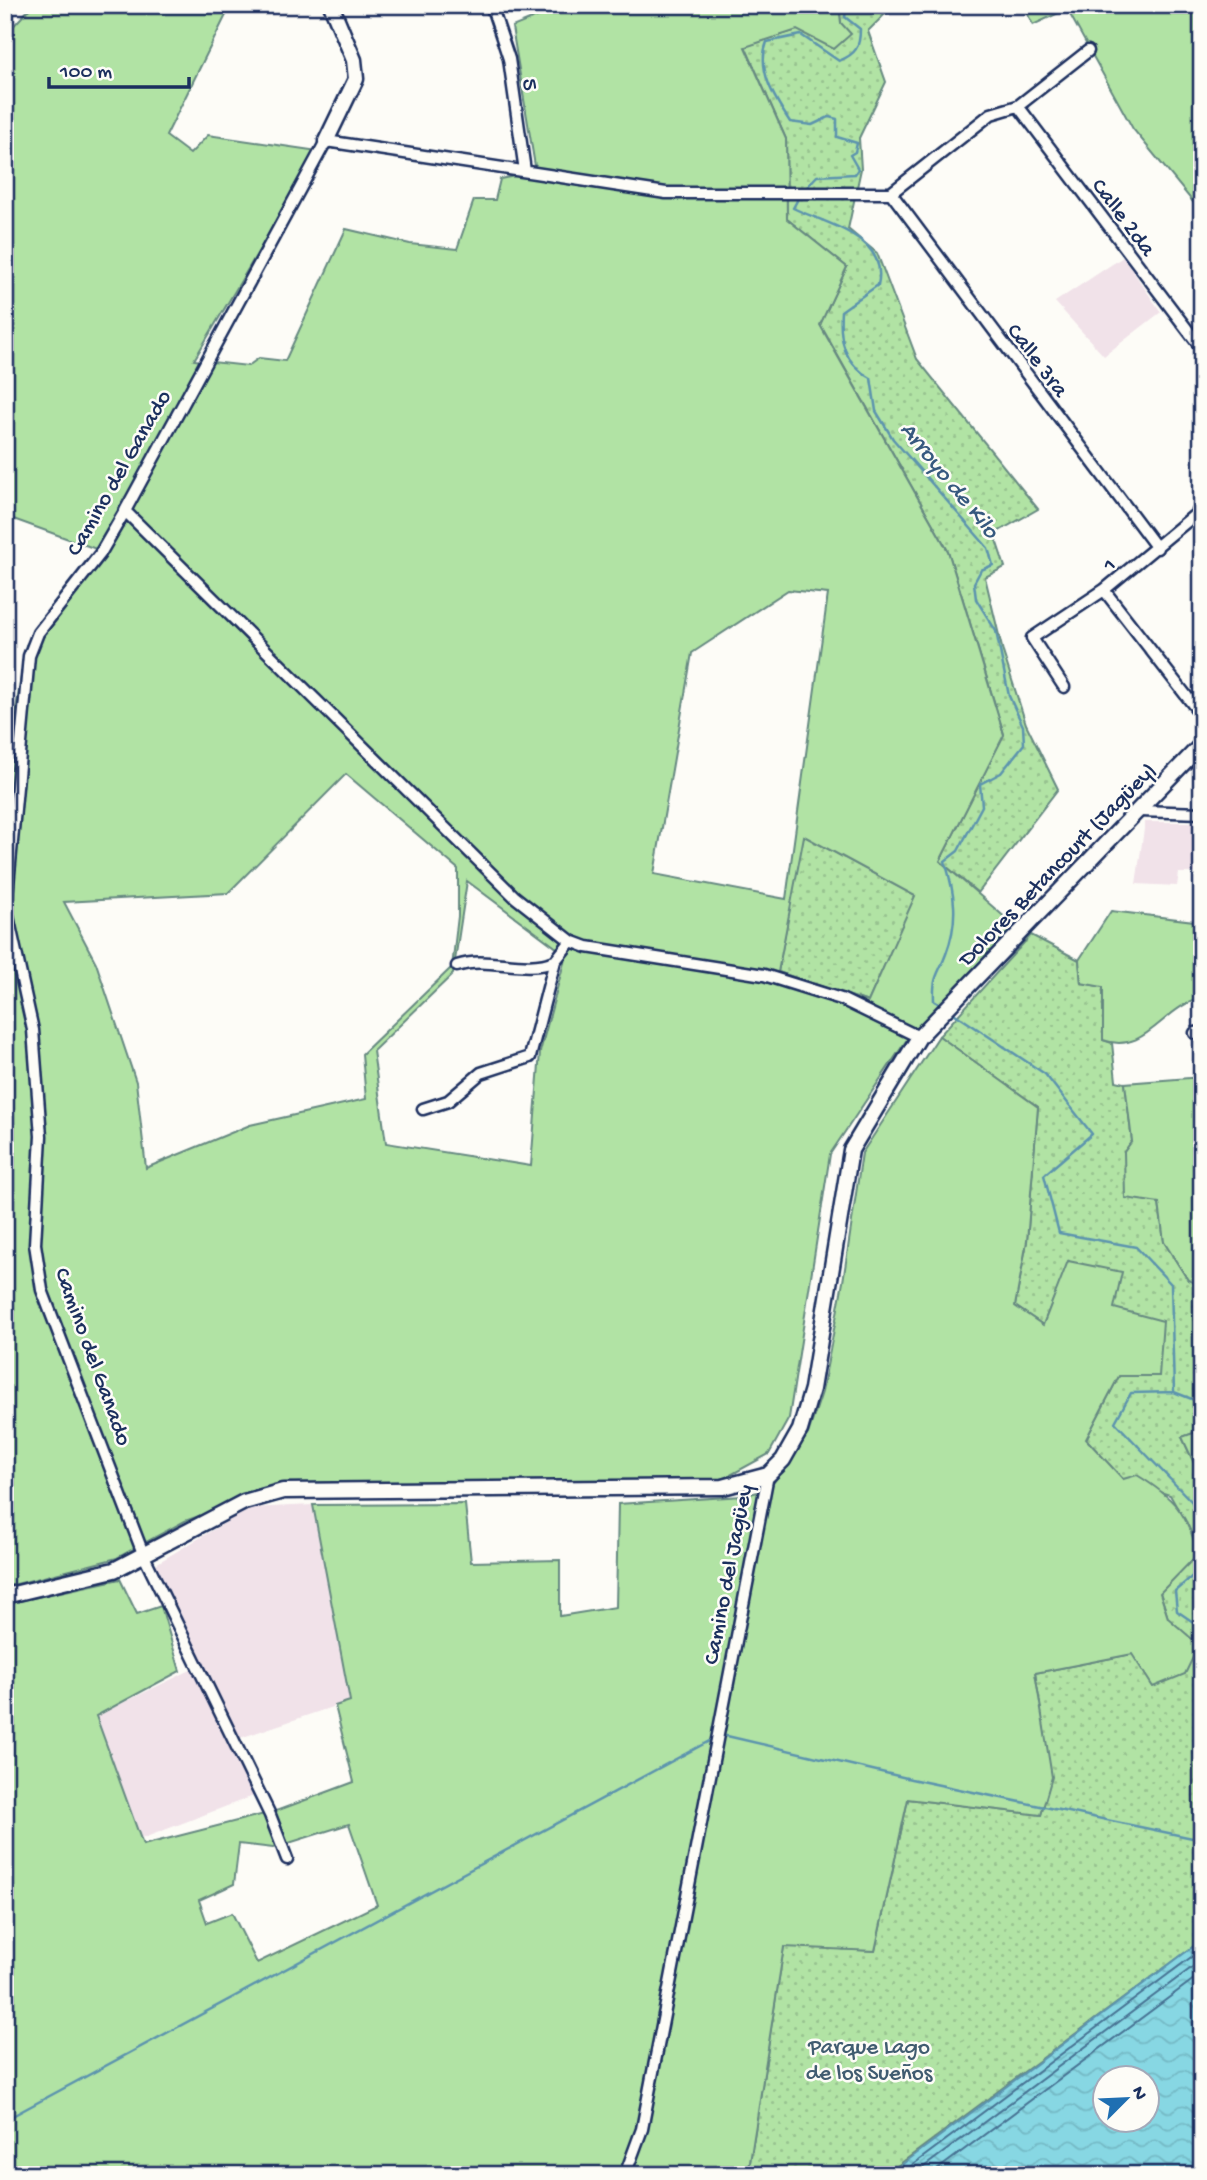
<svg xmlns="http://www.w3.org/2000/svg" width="1207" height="2180" viewBox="0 0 1207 2180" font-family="'Gochi Hand',sans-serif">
  <defs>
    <pattern id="grass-dots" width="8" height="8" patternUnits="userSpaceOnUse" patternTransform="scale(1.75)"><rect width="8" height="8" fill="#b1e3a4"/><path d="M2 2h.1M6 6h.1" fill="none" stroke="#98c390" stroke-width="1.8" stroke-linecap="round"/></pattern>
    <pattern id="water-waves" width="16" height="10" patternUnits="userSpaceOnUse" patternTransform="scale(1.75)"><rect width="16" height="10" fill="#87d7e3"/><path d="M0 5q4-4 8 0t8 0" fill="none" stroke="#74b9c5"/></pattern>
  </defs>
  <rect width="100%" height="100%" fill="#fdfcf7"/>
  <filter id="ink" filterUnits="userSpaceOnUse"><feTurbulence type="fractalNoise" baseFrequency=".0143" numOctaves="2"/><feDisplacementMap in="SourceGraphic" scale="14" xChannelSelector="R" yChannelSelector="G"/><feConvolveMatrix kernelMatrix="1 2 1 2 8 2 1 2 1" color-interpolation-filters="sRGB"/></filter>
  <g filter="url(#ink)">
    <!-- built -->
    <path fill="#f1e2e9" d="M1123,257L1161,312L1104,356L1055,302Z
      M1145,822H1202V873H1179L1177,886L1136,884Z
      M313,1505L350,1701L237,1739L261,1793L141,1839L96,1716L201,1665L154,1565L250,1508Z"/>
    <!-- grass -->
    <path fill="url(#grass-dots)" stroke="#668981" stroke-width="2" d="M839,5H894L868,31L886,82L859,138L861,169L848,229L877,253L917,359L1038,509L994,534L1005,567L985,577L1003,652L1026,724L1058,789L978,893L940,861L1004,734L948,551L820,324L847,267L787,219L786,139L745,46L797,30L841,23Z
      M803,835L916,896L868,1002L778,972Z
      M1031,935L1079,960L1081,983L1103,987V1040L1112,1043L1116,1081L1125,1083L1132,1141L1124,1152L1159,1203L1164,1242L1188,1280L1202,1286V1430L1182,1437L1202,1480L1199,1591L1202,1594V1940L885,2175H748L784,1946L875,1951L908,1799L1041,1815L1051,1777L1035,1673L1132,1654L1168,1618L1160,1592L1198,1554L1193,1536L1170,1495L1123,1480L1086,1439L1119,1376L1114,1308L1069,1261L1043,1325L1015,1306L1027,1241L1038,1107L939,1036Z"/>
    <!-- garden -->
    <path fill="#b1e3a4" stroke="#668981" stroke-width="2" fill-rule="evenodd" d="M33,5H231L166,136L190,154L208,135L318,151L194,360L248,366L259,358L285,361L346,229L410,244L457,249L474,200H495L500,179L536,172L512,27L566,5H839L841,23L851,34L834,49L797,30L745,47L786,139L787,219L847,267L820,325L948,551L1004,735L940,861L1015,926L908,1038L830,1154L789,1418L769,1454L716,1483L284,1486L185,1521L117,1558L5,1587V779L26,645L99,550L5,516V35ZM788,590L828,594L786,899L654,874L692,653ZM346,774L458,869V916L452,967L362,1054L366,1099L250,1125L146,1168L136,1082L96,963L64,902L228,893ZM804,836L915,896L868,1002L778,972ZM467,881L566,955L540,1052L531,1166L386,1143L373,1051L453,974Z
      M1023,5H1202V213L1133,129L1067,9L1033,25Z
      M1111,911L1202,922V999C1165,1003 1147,1056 1103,1040V987L1081,983L1079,960Z
      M939,1036L1038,1107L1027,1241L1015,1306L1043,1325L1068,1261L1122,1272L1114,1308L1163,1321L1159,1376H1119L1086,1439L1123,1479L1137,1475C1173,1497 1187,1512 1198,1554L1160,1593L1168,1618L1199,1645L1185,1674L1153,1687L1132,1654L1035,1673L1052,1777L1041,1815L908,1799L875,1951L784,1947L748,2175H5V1604L120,1579L137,1614L161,1606L180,1671L96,1716L143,1845L276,1811L354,1782L335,1706L350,1701L313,1505L465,1504L471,1562L560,1560V1616L616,1607L618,1504L743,1496L769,1489L808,1434L822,1392L843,1282L862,1153ZM349,1824L377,1905L257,1963L232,1913L207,1923L199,1900L234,1884L239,1844L273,1848Z
      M1202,1077V1286L1188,1280L1164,1242L1159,1203L1125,1198L1124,1152L1132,1141L1125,1083Z
      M1202,1430V1480L1182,1437Z"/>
    <!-- water -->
    <path fill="url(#water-waves)" stroke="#5c94ae" stroke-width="2" fill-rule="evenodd" d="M1202,1940V2175H888ZM1106,2078H1148V2120H1106Z"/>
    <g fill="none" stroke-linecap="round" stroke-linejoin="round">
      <!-- shore -->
      <path stroke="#467293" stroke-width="2" d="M899,2175L1202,1949
        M913,2175L1202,1960
        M930,2175L1202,1973"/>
      <!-- stream -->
      <path stroke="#5c94ae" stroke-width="2.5" d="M805,189L817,176L855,174L858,169L850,155L855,152L857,143L837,137V119L829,117L812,125L790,122C775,99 756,70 767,42L801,35L839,61C856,54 860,47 860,29L845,17L847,5
        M799,197L793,208C825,224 889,236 878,285L841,311C839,340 844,364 871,378L876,411L893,439L988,548L993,565L981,570L974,583L976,599L996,631L1009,696L1023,726L1024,744L1001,773L980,784L982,806L958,851L945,861C955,894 959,920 946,954C938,976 933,974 934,1001L941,1005
        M952,1012L1045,1074L1092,1134L1044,1175L1059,1233L1136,1247L1171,1284L1174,1392L1131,1393L1115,1422L1192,1502L1202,1530
        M1174,1392L1202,1403
        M1202,1568L1175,1591L1177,1611L1202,1628
        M720,1737L727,1736L911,1779L1202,1840
        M5,2120L713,1739"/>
      <defs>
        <path id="street" d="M491,5L509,59L525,171
          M1018,106L1202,349
          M891,193L1157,548
          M125,511L515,897L571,941L587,947L764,975L841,999L919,1037
          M1104,590L1202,716
          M1064,687L1032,638L1104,590L1202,509
          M1139,811L1202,813
          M457,966C488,955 523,974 555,961
          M1195,1033L1202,1032
          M423,1109L448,1101L481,1073L530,1057L555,961L571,941
          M287,1859L270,1815L144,1556L42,1290L35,1244L41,1136L33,1030L6,907L29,656L38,633L100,554L125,511L326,141L666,193H891L991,114L1018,106L1088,51
          M625,2175L642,2129L768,1475"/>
        <path id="secondary" d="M326,141L356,79L354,60L331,5
          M5,1596L114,1570L244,1502L283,1491L723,1487L768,1475L783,1460L800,1430L812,1389L851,1150L919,1037L1202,744"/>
      </defs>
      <!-- street casing -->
      <use href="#street" stroke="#1b2f5e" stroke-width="15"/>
      <!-- secondary casing -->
      <use href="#secondary" stroke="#1b2f5e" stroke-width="19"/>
      <!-- street -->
      <use href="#street" stroke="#fdfcf7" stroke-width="10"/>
      <!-- secondary -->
      <use href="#secondary" stroke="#fdfcf7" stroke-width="14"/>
    </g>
  </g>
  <g text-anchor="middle" stroke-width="5" stroke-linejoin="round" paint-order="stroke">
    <!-- street labels -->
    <g font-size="23" fill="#1b2f5e" stroke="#fdfcf7">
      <text transform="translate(532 84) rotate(82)" y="8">5</text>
      <text transform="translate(1125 216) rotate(53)" y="8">Calle 2da</text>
      <text transform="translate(1039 359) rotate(53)" y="8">Calle 3ra</text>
      <text transform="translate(117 472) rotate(-60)" y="8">Camino del Ganado</text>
      <text transform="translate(1108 563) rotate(-39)" y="8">1</text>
      <text transform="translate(1056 863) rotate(-46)" y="8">Dolores Betancourt (Jagüey)</text>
      <text transform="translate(95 1356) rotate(70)" y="8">Camino del Ganado</text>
      <text transform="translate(726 1574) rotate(-79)" y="8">Camino del Jagüey</text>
    </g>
    <!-- park labels -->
    <g font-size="23" fill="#405c70" stroke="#fdfcf7">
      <text x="869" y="2053">Parque Lago<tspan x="869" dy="26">de los Sueños</tspan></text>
    </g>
    <!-- water labels -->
    <g font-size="24" font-style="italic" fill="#36597f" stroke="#fdfcf7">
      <text transform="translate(951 479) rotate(51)" y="8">Arroyo de Kilo</text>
    </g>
  </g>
  <!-- margin -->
  <rect width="1207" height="2180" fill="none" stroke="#fdfcf7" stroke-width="28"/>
  <rect x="14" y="14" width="1179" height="2152" fill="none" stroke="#1b2f5e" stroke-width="2.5" filter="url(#ink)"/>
  <!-- north arrow -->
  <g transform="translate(1126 2099) rotate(66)"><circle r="33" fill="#fdfcf7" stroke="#a3aaba" stroke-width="2"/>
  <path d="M0-5L12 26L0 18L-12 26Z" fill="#1f6fb2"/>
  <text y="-10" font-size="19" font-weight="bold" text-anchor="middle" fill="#1b2f5e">N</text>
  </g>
  <!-- scale -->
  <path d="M49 77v10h140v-10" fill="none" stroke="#1b2f5e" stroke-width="3.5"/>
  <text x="60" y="77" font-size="21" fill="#1b2f5e" stroke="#fdfcf7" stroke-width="5" paint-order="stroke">100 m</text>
</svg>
